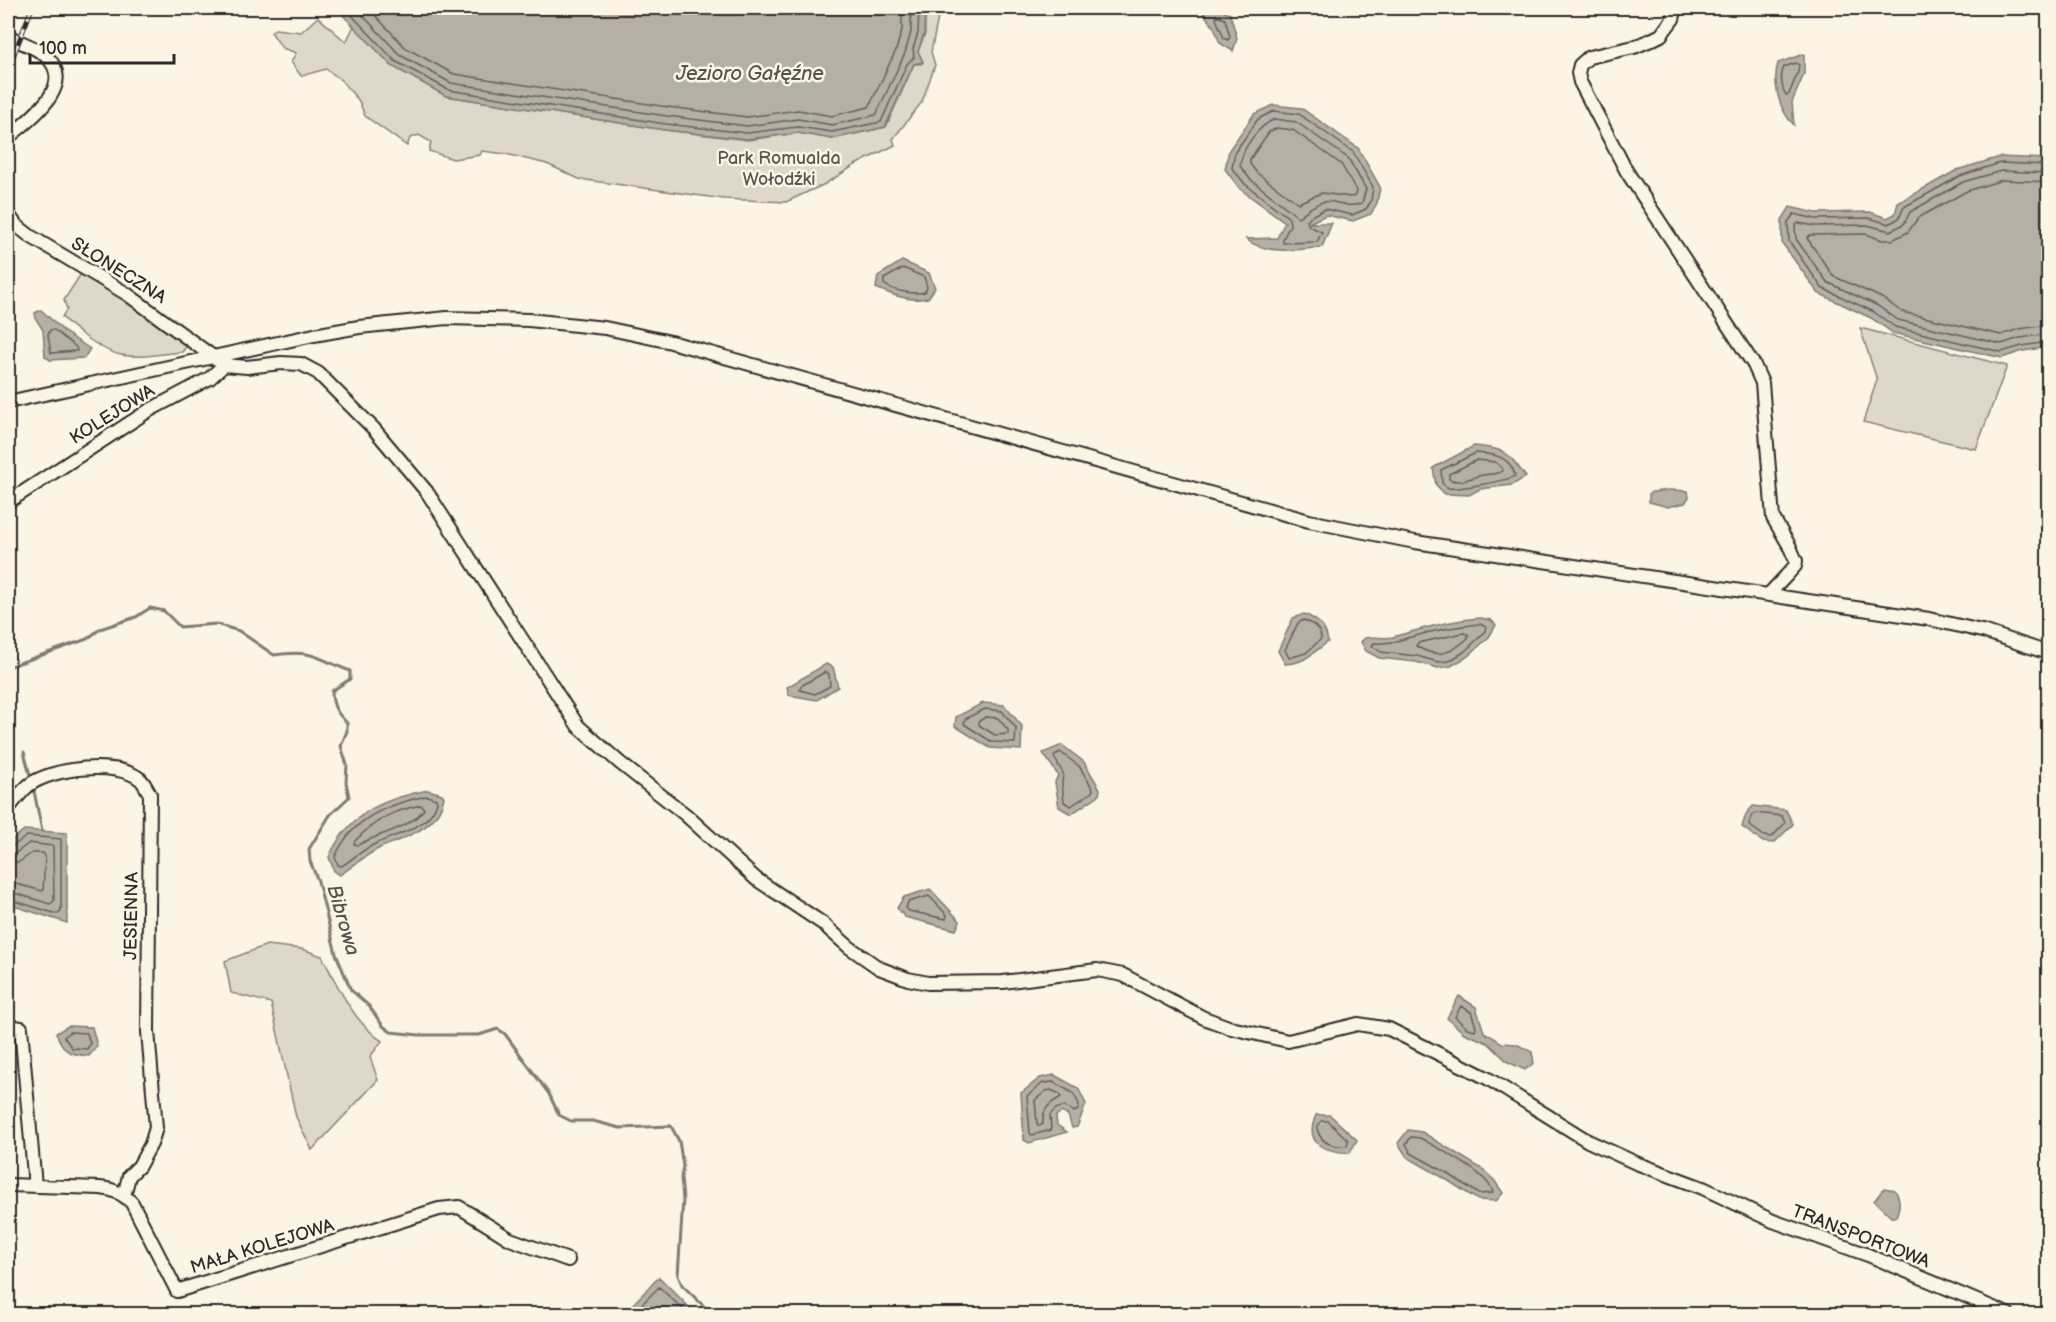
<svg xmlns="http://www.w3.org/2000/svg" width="2056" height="1322" viewBox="0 0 2056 1322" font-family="'Balsamiq Sans',sans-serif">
  <rect width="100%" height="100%" fill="#fcf5e5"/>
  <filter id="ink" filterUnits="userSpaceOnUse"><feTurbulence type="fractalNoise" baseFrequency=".0167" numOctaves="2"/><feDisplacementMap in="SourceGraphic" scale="12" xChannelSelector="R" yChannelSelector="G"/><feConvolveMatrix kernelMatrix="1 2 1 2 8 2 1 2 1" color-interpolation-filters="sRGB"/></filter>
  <g filter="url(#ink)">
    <!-- green -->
    <path fill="#ded8ca" stroke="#84827a" stroke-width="1.5" d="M925,8H940L931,52L935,65L922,102L893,139L895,145L855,165L825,184L786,202L724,199L579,179L547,164L506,154L482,151L480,155L453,159L429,151L431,142L419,135L410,138L407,146L365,116L359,101L340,79L326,69L301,76L291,62L296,53L282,48L271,32L275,29L301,32L318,17L346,42L354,26L392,66L446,96L665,130L748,140L798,133L832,139L886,127L914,64H921L923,62L918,51L925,34Z
      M84,269L191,341L182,352C163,353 141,359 121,355C104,352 74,330 62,317L67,309L64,300Z
      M1860,328L2007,366L1976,449L1863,422L1877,380Z
      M267,945L302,949L322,956C337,985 354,1023 382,1041L370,1057L378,1080L312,1150L296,1117L271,1003L231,993L225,961Z"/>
    <!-- water -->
    <path fill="#b4b0a5" stroke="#7d7b74" stroke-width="1.5" d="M336,8H925L924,34L918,51L923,62L914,64L885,127L832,139L798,133L747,139L665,130L446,96L392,66Z
      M1202,8H1217L1230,14L1237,38L1233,51L1220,43L1214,27L1201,10Z
      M1804,54V74L1792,102L1794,125C1779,111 1772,82 1778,63Z
      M1273,105L1301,108L1358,148L1380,187L1377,203L1371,214L1353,221L1326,215L1309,223H1332L1322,247C1299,250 1264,255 1246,239L1277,238L1285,222L1240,189L1225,169L1229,150L1254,114Z
      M2000,157L2048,159V347L2023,351L2002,358L1893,333L1871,318L1818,293L1782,243V220L1790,207L1816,213L1870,212L1887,218L1895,214L1898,203L1957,170Z
      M902,261L929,273L935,288L928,298C909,302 893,295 876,288L878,276Z
      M41,310L66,333L90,349L84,358L50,360L45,356L43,330L36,319L35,313Z
      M1474,446C1507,449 1506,451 1526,477L1512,485L1480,489L1469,495L1445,494L1436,485L1433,468Z
      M1670,490L1688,491L1689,497L1685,503L1668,507L1649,502V494L1652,492Z
      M1304,614C1318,620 1326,626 1328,642C1312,653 1306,663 1285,664L1278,651L1293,618Z
      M1481,618L1491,620L1496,625L1489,637L1467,657L1451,666L1438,668L1416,662L1379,658L1366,651L1361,642L1365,638C1374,636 1384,639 1393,637C1422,629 1450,620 1481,618Z
      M826,664L833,667L838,687L817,700L789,695L787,687Z
      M983,703L1004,705L1022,726L1021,750L990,748L955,726L956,717Z
      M1062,745L1084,762L1100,789L1099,795L1071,814L1059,807L1055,782L1058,775L1043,753Z
      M428,790L442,794L444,797C438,829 406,837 380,848C366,855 353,866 340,875L334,871L329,857C349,813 383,799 428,790Z
      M1753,806L1786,810L1793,824L1774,843L1763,842L1742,827L1746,814Z
      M24,830L67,833V923L8,904V843Z
      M930,889L960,921L956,930L905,917L897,908L904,897Z
      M1459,996L1476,1007L1484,1032L1502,1043L1516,1044L1532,1052L1534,1063L1525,1070L1508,1062L1488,1043L1464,1033L1447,1018Z
      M68,1026L92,1027L97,1046L89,1056C69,1054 64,1053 56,1033Z
      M1054,1075L1078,1088L1086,1104L1077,1127L1072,1128L1068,1115L1061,1112L1056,1116L1057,1125L1067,1132L1029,1143L1024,1140L1021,1093L1040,1078Z
      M1316,1115H1330L1357,1140L1350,1153C1325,1151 1303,1145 1316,1115Z
      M1408,1130L1422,1132L1482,1169L1494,1180L1503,1193L1496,1201L1478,1200L1444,1178L1407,1157L1398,1143Z
      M1884,1188L1895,1190C1901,1201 1900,1206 1896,1217H1891L1874,1201Z
      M659,1277L696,1314H627L633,1304Z"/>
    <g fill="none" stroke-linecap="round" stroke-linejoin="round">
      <!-- shore -->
      <path stroke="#62605c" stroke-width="1.5" d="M345,8L395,61L449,90L666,124L747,133L798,127L832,132L881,122L907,64L914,57L913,49L918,33L919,8
        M356,8L400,55L451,83L667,116L747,126L798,119L832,125L876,115L905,53L911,32V8
        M368,8L406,48L454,74L668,107L747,117L798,110L832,116L869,107L896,50L902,30V8
        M1217,16L1225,19L1230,37L1228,40L1224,38L1216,19Z
        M1796,63L1799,65L1798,72L1789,94L1786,95C1781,88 1780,74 1784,67Z
        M1274,111L1299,114L1353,152L1373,187L1371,201L1366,209L1352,215L1325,209L1311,216L1307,221L1309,226L1322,232L1317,242L1283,243V239L1290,225L1289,218L1245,184L1232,168L1235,152L1258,119Z
        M1275,119L1296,122L1348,158L1366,189L1362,203C1346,210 1338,199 1323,202C1313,204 1306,212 1298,217L1250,179L1240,166C1242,148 1258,126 1275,119Z
        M1277,128L1293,130L1341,164L1356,190L1355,196L1350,197L1322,193L1298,203L1257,173L1250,164V159L1269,132Z
        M2048,165L2000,163L1960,176L1904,207L1899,218L1889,224L1869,218L1816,219L1794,214L1788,222L1789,241L1822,288L1874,312L1895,327L2001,352L2022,346L2048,342
        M2048,173L2001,171L1963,182L1910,212L1904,224L1890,231L1867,225L1816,226L1798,223L1795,226L1796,239L1827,282L1878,306L1898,320L2001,344L2020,338L2048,334
        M2048,182L2002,180L1967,191L1918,218L1908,232L1892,240H1882L1866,234L1810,235L1807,238L1833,276L1882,298L1902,312L2001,335L2019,329L2048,325
        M903,268L924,277L927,287L925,292C915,295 892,291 884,284V279Z
        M50,330H54L76,347L77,351L51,353L48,335Z
        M1476,453C1493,454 1511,456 1515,476C1509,480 1457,490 1449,488C1446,487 1444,485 1442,483L1441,470Z
        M1477,460L1495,462L1502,468L1503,471C1495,475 1486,474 1478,476C1467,479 1460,484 1449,479V474Z
        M1304,620C1312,623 1321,629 1321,639L1306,653L1289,658L1285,650L1298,623Z
        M1480,624L1486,627L1484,633L1464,652L1449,661L1438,662L1417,656L1381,652L1372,646L1374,643C1393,644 1398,640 1415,636C1436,630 1458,626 1480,624Z
        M1463,633L1468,634V638C1451,654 1437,659 1416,646L1418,643Z
        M825,672L829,674L830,686L815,694L800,690L801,686Z
        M985,709L1002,711L1016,728L1015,743L992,742L964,724L965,719Z
        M986,717L998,718L1008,730V734L995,735L979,725V721Z
        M1060,752L1079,766L1093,789L1092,792L1071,806L1064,802L1062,783L1063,773L1054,757L1055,755Z
        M427,796L436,799L437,802C431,827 397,834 377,843C364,849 353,858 342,866L338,865L335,857C352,818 388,804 427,796Z
        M421,805L424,809C410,829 379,833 358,845L354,844L355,841C375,820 392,811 421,805Z
        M1756,813L1782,816L1785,823L1772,837L1764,836L1749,825L1751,817Z
        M8,847L13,846L27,836L61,839V912L57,914L8,899
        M8,854L16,853L29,843L53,846L54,901L50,904L8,891
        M8,864L19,862L32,853H43L45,856L43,891L8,882
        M929,896L947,915L946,919L909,911L906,908L908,902Z
        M1461,1006L1471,1012L1476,1027L1475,1030L1467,1028L1455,1017Z
        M70,1032L87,1033L90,1044L87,1049L72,1048L64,1037Z
        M1053,1082L1073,1093L1079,1104L1078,1110L1074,1112C1065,1105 1057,1105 1050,1115L1051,1130L1032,1135L1030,1133L1027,1096L1043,1083Z
        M1051,1090L1060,1094L1061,1097C1049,1104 1042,1109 1043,1124L1039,1126L1037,1123L1035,1100L1046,1091Z
        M1321,1121H1328L1348,1140L1347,1146C1333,1147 1320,1143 1317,1128Z
        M1411,1137L1420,1138C1438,1148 1490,1174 1493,1193L1479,1194L1447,1173L1411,1153L1406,1144Z
        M635,1314L639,1307L659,1287L688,1314"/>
      <!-- stream -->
      <path stroke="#7d7b74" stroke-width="3" d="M8,667L87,639L100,629L136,617L150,608L164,611L180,627L216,624L239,631L274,655C313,649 316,658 350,671V679L332,691C332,706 337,713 347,723V731L341,746L347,765L346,782L349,797L330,815L309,849L310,861L318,881L336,954L351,990L369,1006L383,1026L391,1032L419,1035H479L498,1029L505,1034L549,1094L559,1115L571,1121H593L620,1128L671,1126L679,1141L683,1166L681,1178L683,1200L678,1275L682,1285L712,1314
        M24,752L31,779
        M33,786L42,831"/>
      <defs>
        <path id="minor" d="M1676,8L1673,19L1661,35L1651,40L1634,47L1589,57L1580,65L1578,73L1580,82L1627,172L1754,365L1762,383L1773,518L1789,545L1796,561L1795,566L1786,576L1769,594
          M8,36C20,43 35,46 46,56C78,86 29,119 8,138
          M8,214L16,225L30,236L127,294L216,359
          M224,365L247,367L281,363L301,364L318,373L374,429L427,492L578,726L620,763L686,815L756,879L822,923L849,947L879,968L908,979L928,983L1003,982L1097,970L1123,975L1204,1018L1231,1028L1288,1041L1358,1024L1389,1029L1487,1078L1588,1141L1636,1163L1703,1188L1773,1221L1868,1255L2008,1314
          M8,402L314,335L359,327L447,318L529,320L605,328L671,342L1309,521L1415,542L1929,619L1986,632L2048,653
          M8,502L148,411L210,378L224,365
          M8,809C14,801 21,792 29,785C52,768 116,760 140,779C144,782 147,790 150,794L148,1031L156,1128L151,1144L139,1166L129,1176L124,1196
          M8,1026L21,1028L35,1186
          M8,1185L100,1188C112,1189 124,1194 132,1203L177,1291L439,1209L459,1207L510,1239L568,1260"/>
      </defs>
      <!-- minor casing -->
      <use href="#minor" stroke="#2b2b2b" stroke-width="16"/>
      <!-- minor -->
      <use href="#minor" stroke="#fcf5e5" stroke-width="12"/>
      <defs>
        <path id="rail" d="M8,69L32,8"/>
      </defs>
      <!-- rail casing -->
      <use href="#rail" stroke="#2b2b2b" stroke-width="5"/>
      <!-- rail -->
      <use href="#rail" stroke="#fcf5e5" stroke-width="3" stroke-dasharray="9" stroke-linecap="butt"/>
    </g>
  </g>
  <g text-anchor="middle" stroke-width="5" stroke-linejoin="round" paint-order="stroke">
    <!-- park labels -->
    <g font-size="18" fill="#585653" stroke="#fcf5e5">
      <text x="779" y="164">Park Romualda<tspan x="779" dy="21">Wołodźki</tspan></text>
    </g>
    <!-- street labels -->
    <g font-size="18" fill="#2b2b2b" stroke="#fcf5e5">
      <text transform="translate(119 270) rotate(32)" y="6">SŁONECZNA</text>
      <text transform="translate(112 414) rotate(-32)" y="6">KOLEJOWA</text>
      <text transform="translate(131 916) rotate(-89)" y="6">JESIENNA</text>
      <text transform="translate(1861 1236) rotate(21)" y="6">TRANSPORTOWA</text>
      <text transform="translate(262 1246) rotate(-17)" y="6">MAŁA KOLEJOWA</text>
    </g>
    <!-- water labels -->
    <g font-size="20" font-style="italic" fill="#545350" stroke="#fcf5e5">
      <text x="750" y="80">Jezioro Gałęźne</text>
      <text transform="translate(344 920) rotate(74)" y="7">Bibrowa</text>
    </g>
  </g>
  <!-- margin -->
  <rect width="2056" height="1322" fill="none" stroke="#fcf5e5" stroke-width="30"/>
  <rect x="15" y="15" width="2026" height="1292" fill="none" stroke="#2b2b2b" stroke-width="2" filter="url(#ink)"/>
  <!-- scale -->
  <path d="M30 54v9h144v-9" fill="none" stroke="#2b2b2b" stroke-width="3"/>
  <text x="39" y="54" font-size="18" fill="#2b2b2b" stroke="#fcf5e5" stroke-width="4.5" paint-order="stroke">100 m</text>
</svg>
